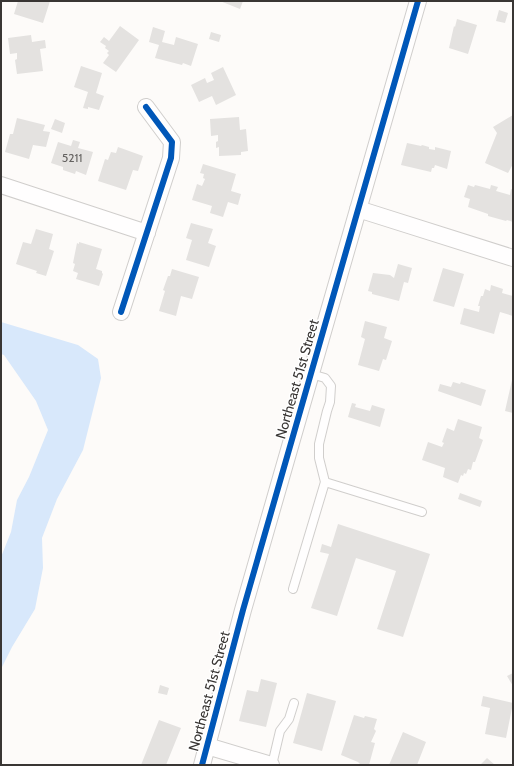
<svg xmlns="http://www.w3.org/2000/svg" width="514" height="766" viewBox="0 0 514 766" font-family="Cabin,sans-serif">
  <rect width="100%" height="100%" fill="#fdfbf9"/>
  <!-- water -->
  <path fill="#d8e8fb" d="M1,322L78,345L98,359L101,378L83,450L57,499L42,538L43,568L35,609L12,647L1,669V557L11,532L17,500L29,477L48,430L36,401L4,355L1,354Z"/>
  <!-- building -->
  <path fill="#e4e2e0" d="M18,1H50L43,23L14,14Z
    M220,1H243L240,9Z
    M499,10L508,13L505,23L496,21Z
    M457,19L477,25L468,54L449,48L454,26L455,27Z
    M120,26L139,40L116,72L103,63L109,55L107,53L109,51L105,48L106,46L100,42L104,37L109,41Z
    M153,27L165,31L162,42L174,45L176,37L198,44L191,66L183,63L182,65L155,58L159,45L149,42Z
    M211,32L221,35L219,42L209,39Z
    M31,35L32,42L45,40L46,48L40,49L43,71L17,74L15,60L17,59V53L10,54L8,38Z
    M81,66L102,73L96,93L104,96L99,110L88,107V109L83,108L88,92L74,87Z
    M223,67L236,95L216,105L212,96L199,102L191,85L205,78L207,83L214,80L211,73Z
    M513,115V164L508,173L485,163L497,133L493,127Z
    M239,117L240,130L246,129L248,151L241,152V155L219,156V147L216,148V142L218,141V135L211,136L210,119Z
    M17,118L45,125L43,131L50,132L46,147L33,145L29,159L5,152L10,134H13Z
    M55,119L65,123L62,133L51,129Z
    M73,140L80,142L78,148L93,152L86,175L76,171L75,174L63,170V167L51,163L58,142L71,146Z
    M407,143L421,146L422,145L429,147V149L435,150V147L451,151L447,169L435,165L434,168H432L431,172L401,165Z
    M118,147L143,156L138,171L133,170L126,190L98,181L105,159L108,160L111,152L116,153Z
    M203,164L236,174L231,191L241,194L238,205L228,202L223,217L210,213L212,206L192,200L197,184L202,186L205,179L203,178L204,174L200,173Z
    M468,185L474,187L475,185L490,189L491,185L498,187L496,191L510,195L511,189L513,190V222L507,220L506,221L488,216V214L468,207L470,199L464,197Z
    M191,223L213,229L208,243L216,246L209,267L186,260L192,240L186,238Z
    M36,229L53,234L49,249L54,251L46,276L36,273L37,271L16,264L23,242L31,244Z
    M79,242L102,249L96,269L102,271V273L103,274L99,286L76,279L78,273L73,271L75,264L73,263L77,243L79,244Z
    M398,264L412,268L408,283L404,282L399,301L372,294V292L368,291L373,273L390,275L394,278Z
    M443,268L464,274L454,307L433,301Z
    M172,269L199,277L192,299L181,296L176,316L159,311L165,291L163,290L168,276H170Z
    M491,285L503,289L502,293L513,296V316L500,312L494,334L460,324L464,308L479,312L480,306H478L481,296H483L485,289L490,291Z
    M365,321L387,327L384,338L392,341L386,360L383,359L379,371L358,365L365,339L361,337Z
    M512,380H513V413L505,411Z
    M453,382L460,384L461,382L486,390L481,406L438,391L440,384L451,387Z
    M352,403L356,404L355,407L370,411L372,405L385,409L380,427L348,417Z
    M458,419L482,427L479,438L483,440L475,462H473L471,470L468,469L466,474L464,473L463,476L461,475L458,483L443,477L445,468L422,460L428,442L442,447L444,443L442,442L447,428L454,431Z
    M460,493L482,501L480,507L458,499Z
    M338,524L430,554L403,637L377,629L396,571L356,558L337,616L311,608L329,554L320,552L322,544L331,547Z
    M513,673V686L507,676Z
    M261,679L277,683L266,727L239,721L247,690L258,692Z
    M160,685L169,688L167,695L158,693Z
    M307,693L336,701L322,751L293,743Z
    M483,696L513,703L506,738L485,734L490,708L481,706Z
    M354,715L364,718L365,716L377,719L374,729L376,731L371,742L375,743L369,765L360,764L358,762L341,755Z
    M159,720L181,728L166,765H141Z
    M403,732L426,742L417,765H389Z
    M487,758L495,765H480Z"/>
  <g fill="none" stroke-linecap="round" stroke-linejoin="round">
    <defs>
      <path id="service" d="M325,482L422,512
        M293,589L325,482L319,458V444L327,411L330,402L331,386L325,378L311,374
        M272,765L280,731L289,719L294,703"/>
      <path id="minor" d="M1,185L147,233
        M358,209L513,258
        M121,312L171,158L172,142L146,107
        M207,746L271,765
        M202,765L243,610L418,1"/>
    </defs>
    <!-- service casing -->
    <use href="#service" stroke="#d0cecc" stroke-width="10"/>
    <!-- minor casing -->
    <use href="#minor" stroke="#d0cecc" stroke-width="18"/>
    <!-- service -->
    <use href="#service" stroke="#fffefe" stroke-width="8"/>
    <!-- minor -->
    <use href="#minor" stroke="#fffefe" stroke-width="16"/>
    <defs>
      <path id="cycleway" d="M121,312L171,158L172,142L146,107
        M202,765L243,610L418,1"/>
    </defs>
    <!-- cycleway casing -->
    <use href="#cycleway" stroke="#fff" stroke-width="8"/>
    <!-- cycleway -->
    <use href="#cycleway" stroke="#0057b8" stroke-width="6"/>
  </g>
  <g text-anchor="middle" stroke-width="3" stroke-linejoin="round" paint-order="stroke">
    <!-- number labels -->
    <g font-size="12" fill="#646260">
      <text x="72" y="162">5211</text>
    </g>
    <!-- street labels -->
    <g font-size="14" fill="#393634" stroke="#fff">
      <text transform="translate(297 379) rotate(-74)" y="5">Northeast 51st Street</text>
      <text transform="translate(209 691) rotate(-75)" y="5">Northeast 51st Street</text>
    </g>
  </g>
  <!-- border -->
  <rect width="514" height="766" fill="none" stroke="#393634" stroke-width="4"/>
</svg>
